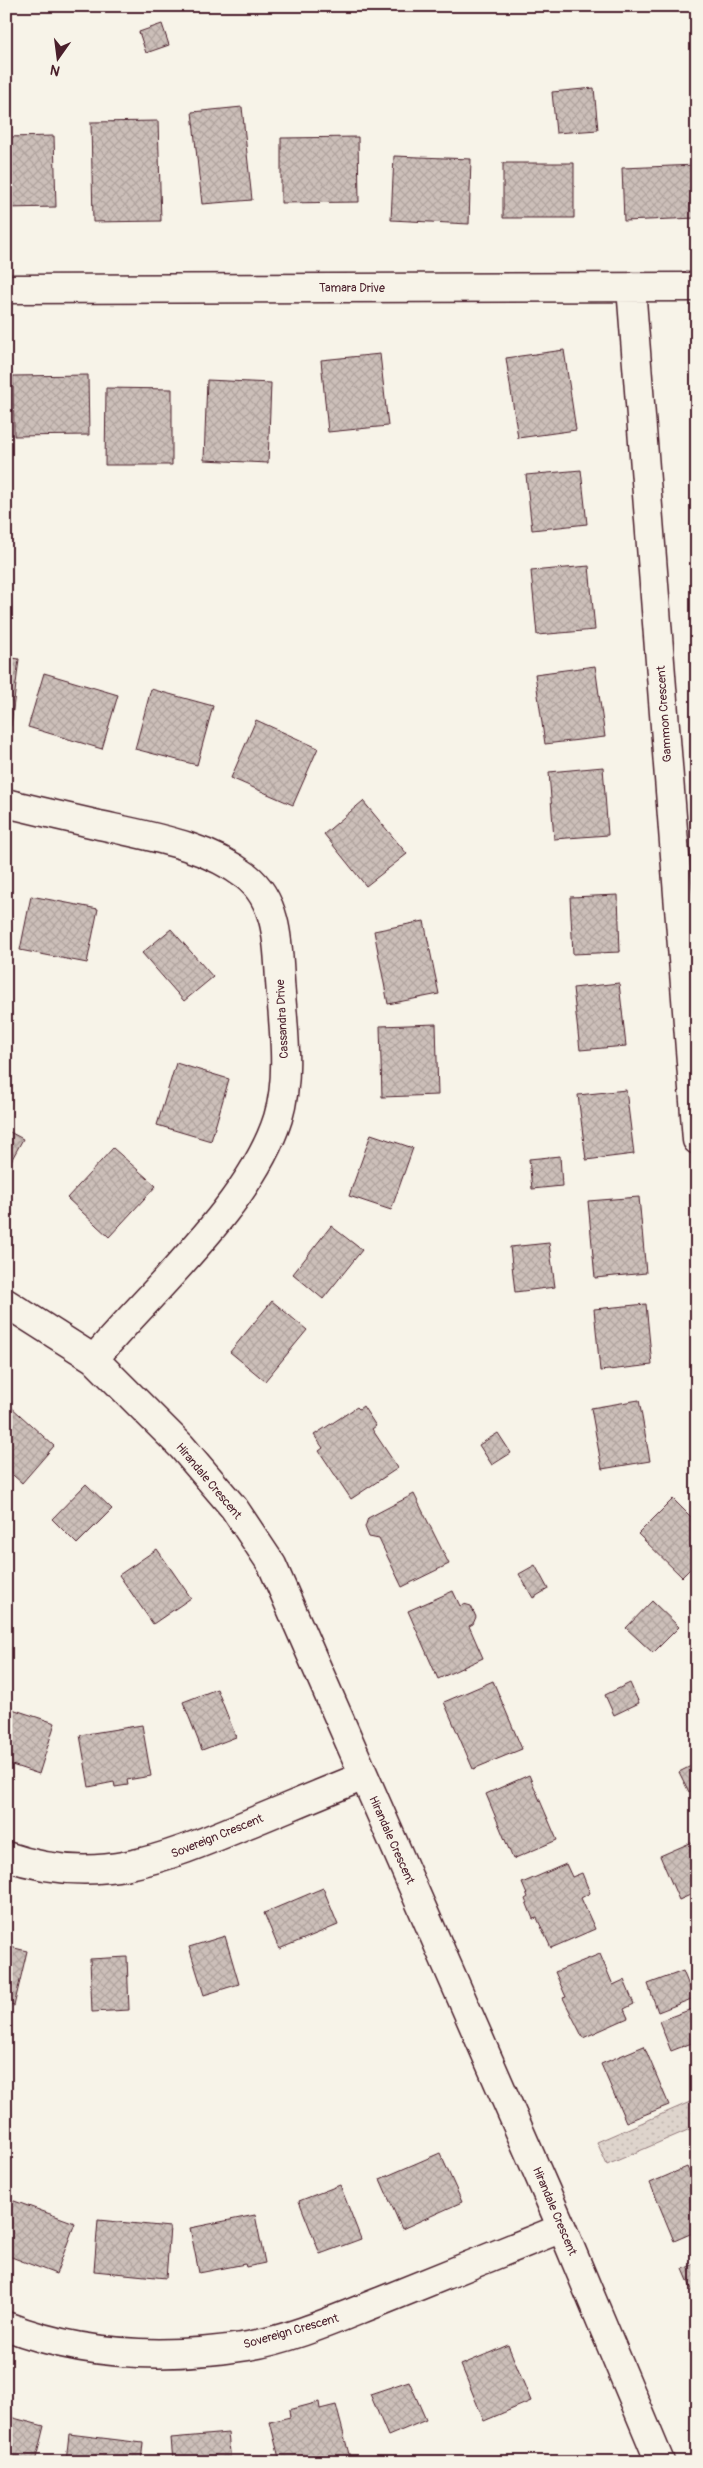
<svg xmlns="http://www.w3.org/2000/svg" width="703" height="2468" viewBox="0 0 703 2468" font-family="Pangolin,sans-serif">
  <defs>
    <pattern id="grass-dots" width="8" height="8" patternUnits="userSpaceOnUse" patternTransform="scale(1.25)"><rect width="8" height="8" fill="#ded4cc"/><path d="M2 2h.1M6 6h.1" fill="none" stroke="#c0b6af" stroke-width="1.8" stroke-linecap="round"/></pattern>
    <pattern id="building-cross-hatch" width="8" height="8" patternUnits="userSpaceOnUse" patternTransform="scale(1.25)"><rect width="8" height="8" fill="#ccbfb9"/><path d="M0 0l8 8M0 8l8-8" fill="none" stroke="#b1a49f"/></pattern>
  </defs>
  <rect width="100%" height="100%" fill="#f7f3e8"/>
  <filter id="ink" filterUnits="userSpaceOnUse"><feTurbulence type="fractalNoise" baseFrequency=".02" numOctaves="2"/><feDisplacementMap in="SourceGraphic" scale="10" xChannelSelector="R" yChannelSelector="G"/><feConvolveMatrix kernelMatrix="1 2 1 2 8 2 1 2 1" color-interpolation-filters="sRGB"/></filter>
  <g filter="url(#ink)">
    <!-- grass -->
    <path fill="url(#grass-dots)" stroke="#947a7c" d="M697,2099V2126L607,2165L597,2142Z"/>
    <!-- building -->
    <path fill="url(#building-cross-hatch)" stroke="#4a1f2b" d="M162,24L169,45L146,53L139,32Z
      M594,88L598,130L556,133L552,92Z
      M242,107L252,200L202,204L192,112Z
      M158,121L161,221L93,222L91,122Z
      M54,136L56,207L6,208V137Z
      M358,137L359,202L281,203V138Z
      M394,156L471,159L469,224L391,220Z
      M503,163H574V218H503Z
      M697,165V218L624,221L622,168Z
      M564,350L576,430L518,438L506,358Z
      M380,354L388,426L328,432L321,360Z
      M88,375L89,435L14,436L13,376Z
      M207,380L271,383L268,463L204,460Z
      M106,388L172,389V465H105Z
      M581,470L587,524L532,530L526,475Z
      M589,566L595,630L537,635L531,571Z
      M6,657L19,659L11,726H6Z
      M595,666L605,737L545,744L535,674Z
      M44,673L118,695L102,749L28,727Z
      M151,689L213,706L197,765L135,749Z
      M256,720L318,748L293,805L231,778Z
      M603,767L608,835L554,839L549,772Z
      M363,801L407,854L366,886L324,834Z
      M618,895L620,952L573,954L570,897Z
      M31,896L98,909L87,963L20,950Z
      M424,921L439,994L388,1004L374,931Z
      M171,929L213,977L184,1001L142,953Z
      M619,983L626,1046L580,1050L573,988Z
      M436,1024L438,1095L382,1097L380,1026Z
      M176,1063L229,1079L211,1141L157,1125Z
      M626,1090L634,1154L586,1160L578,1095Z
      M6,1130L23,1139L6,1170Z
      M371,1134L413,1148L391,1210L349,1196Z
      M113,1148L156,1186L109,1237L67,1198Z
      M560,1156L562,1186L532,1189L529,1159Z
      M639,1197L646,1273L595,1278L588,1201Z
      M331,1226L362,1250L323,1299L293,1274Z
      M549,1243L555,1287L515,1292L510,1247Z
      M272,1301L307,1330L265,1381L230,1352Z
      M646,1304L652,1365L600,1371L594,1309Z
      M639,1400L650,1461L602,1469L591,1408Z
      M9,1405L54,1446L22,1483L6,1469V1408Z
      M363,1406L376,1426L372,1429L398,1468L351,1499L319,1451L323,1448L314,1435L357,1407L359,1409Z
      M498,1433L511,1453L492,1465L479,1445Z
      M86,1484L112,1509L77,1544L52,1519Z
      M414,1494L449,1564L402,1587L379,1539L369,1537L365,1527L368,1518Z
      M673,1499L697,1523V1562L682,1577L638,1534Z
      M157,1549L191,1598L153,1624L119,1575Z
      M535,1565L548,1589L533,1598L519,1574Z
      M453,1591L460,1606L464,1604L471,1606L476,1617L473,1624L469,1626L483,1658L438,1679L408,1611Z
      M652,1601L679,1627L653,1653L626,1628Z
      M493,1681L522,1749L473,1769L444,1702Z
      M630,1683L639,1703L614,1715L605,1695Z
      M217,1689L236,1737L202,1750L183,1702Z
      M6,1707L55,1723L39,1774L6,1763Z
      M142,1725L151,1776L127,1780L128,1785L115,1787L114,1782L89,1787L80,1735Z
      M697,1763V1788L689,1792L679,1772Z
      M529,1775L557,1840L513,1859L486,1794Z
      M697,1840V1892L679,1900L660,1856Z
      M566,1864L572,1877L582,1873L590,1893L581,1898L595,1929L551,1948L537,1918L533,1919L525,1899L528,1897L522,1883Z
      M323,1888L338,1925L279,1949L264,1913Z
      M225,1936L239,1984L204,1995L189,1947Z
      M6,1946L27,1951L14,2006L6,2004Z
      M600,1954L613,1985L624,1980L634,2004L624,2009L628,2018L583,2038L563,1998L566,1997L555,1972Z
      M127,1957L129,2010L92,2012L90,1959Z
      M683,1971L694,1998L658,2012L648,1984Z
      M692,2009L697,2020V2041L671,2051L659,2021Z
      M644,2046L669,2105L626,2122L601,2064Z
      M440,2153L462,2202L402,2229L380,2179Z
      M687,2167L697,2190V2231L674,2241L650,2183Z
      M340,2185L361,2239L320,2254L299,2201Z
      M6,2198L75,2223L56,2274L6,2255Z
      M255,2215L265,2263L246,2267L245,2264L199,2273L190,2228Z
      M98,2220L170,2227L166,2278L94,2271Z
      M697,2263V2302L683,2269Z
      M508,2345L531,2401L484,2421L461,2365Z
      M409,2381L426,2420L388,2436L370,2394Z
      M319,2402L320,2409L336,2405L350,2458L334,2462H280L270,2422L290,2417L289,2410Z
      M6,2416L44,2426L35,2462H6Z
      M228,2433L231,2462H173L171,2438Z
      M69,2434L143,2443L141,2462H66Z"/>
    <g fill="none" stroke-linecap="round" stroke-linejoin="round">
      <defs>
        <path id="minor" d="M631,287L697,1140
          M6,289L697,287
          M6,803C42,812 78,820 113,828C158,838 208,847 246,876C278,901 278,945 280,981C283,1025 291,1075 278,1118C251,1204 152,1290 94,1359
          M6,1303L94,1359L182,1447L234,1508L272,1565L562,2228L660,2462
          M6,1856C96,1887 161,1860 245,1825C284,1809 324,1792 364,1776
          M6,2326C83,2356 167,2359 248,2346C295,2338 340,2317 384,2300C443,2276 503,2252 562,2228"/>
      </defs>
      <!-- minor casing -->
      <use href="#minor" stroke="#4a1f2b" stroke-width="31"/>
      <!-- minor -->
      <use href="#minor" stroke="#f7f3e8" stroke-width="28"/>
    </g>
  </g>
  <g text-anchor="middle" stroke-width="4" stroke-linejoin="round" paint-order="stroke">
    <!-- street labels -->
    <g font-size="12" fill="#4a1f2b" stroke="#f7f3e8">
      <text x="352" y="292">Tamara Drive</text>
      <text transform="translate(664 714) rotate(-94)" y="4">Gammon Crescent</text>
      <text transform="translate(282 1019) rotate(-93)" y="4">Cassandra Drive</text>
      <text transform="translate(209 1481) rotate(50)" y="4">Hirandale Crescent</text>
      <text transform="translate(217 1836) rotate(-22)" y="4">Sovereign Crescent</text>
      <text transform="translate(392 1840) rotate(66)" y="4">Hirandale Crescent</text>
      <text transform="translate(555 2211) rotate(67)" y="4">Hirandale Crescent</text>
      <text transform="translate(291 2331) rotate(-16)" y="4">Sovereign Crescent</text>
    </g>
  </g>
  <!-- margin -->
  <rect width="703" height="2468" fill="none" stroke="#f7f3e8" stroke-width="25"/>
  <rect x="12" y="12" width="678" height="2443" fill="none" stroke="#4a1f2b" stroke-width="2" filter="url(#ink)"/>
  <!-- north arrow -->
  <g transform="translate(58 58) rotate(194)" stroke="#f7f3e8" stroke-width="4" paint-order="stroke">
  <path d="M0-4L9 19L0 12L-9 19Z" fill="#4a1f2b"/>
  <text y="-8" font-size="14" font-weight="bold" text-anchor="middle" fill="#4a1f2b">N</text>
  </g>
</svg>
